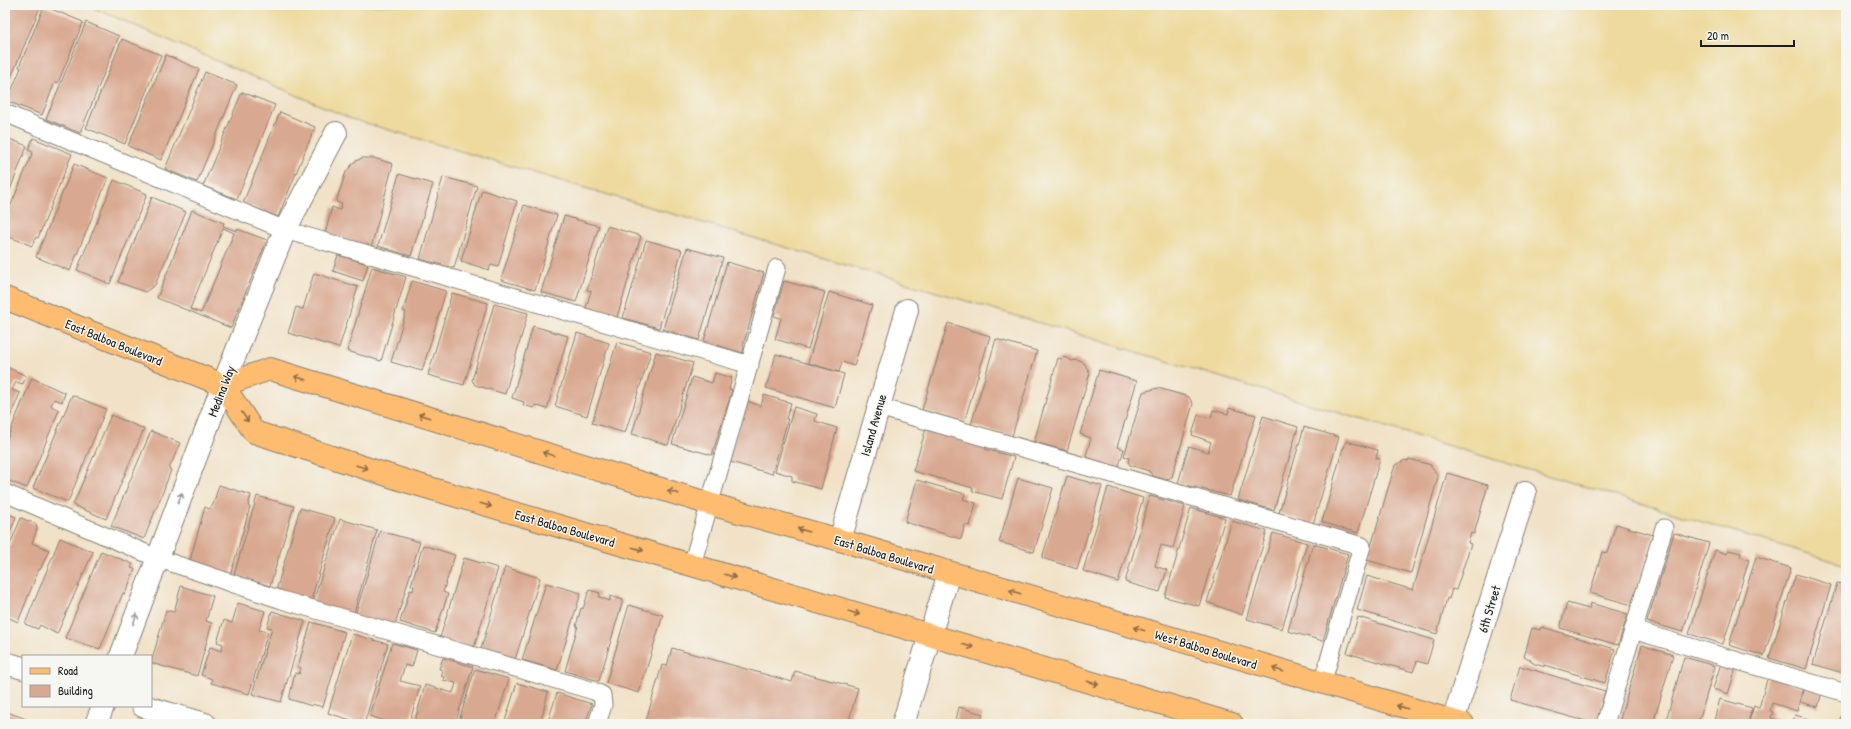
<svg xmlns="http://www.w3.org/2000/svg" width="1851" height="729" viewBox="0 0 1851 729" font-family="'Patrick Hand',sans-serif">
  <rect width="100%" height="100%" fill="#f6f6f2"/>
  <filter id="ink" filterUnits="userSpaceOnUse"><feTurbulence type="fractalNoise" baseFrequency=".025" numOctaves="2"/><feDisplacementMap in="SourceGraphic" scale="8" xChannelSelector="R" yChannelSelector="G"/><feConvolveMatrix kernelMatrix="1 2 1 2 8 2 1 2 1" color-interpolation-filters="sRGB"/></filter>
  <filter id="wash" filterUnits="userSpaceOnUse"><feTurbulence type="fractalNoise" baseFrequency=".012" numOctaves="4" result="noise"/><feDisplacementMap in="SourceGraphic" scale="16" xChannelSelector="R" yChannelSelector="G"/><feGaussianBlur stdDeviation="0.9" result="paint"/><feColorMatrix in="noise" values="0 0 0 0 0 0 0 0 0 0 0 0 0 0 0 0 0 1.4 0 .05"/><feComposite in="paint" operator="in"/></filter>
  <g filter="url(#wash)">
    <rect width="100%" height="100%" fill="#f1e2c7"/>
    <!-- sand -->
    <path fill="#eeda9e" stroke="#857b5d" d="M87,5H1846V565L940,293L352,119Z"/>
    <g id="blocks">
      <!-- building -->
      <path fill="#d9a890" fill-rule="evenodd" d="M5,5H41L5,92Z
        M44,6L83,22L58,83L55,82L42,115L7,101L21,68L19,67Z
        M86,22L119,36L80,133L46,119Z
        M122,39L161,55L125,144L86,128Z
        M166,55L199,69L161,160L128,146Z
        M205,72L237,85L197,182L165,169Z
        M242,92L275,105L237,199L203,186Z
        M280,112L315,127L278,217L243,203Z
        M5,137L27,146L5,203Z
        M33,138L72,154L38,238L36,237L32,246L5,235V219L33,152L28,150Z
        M362,158H374L393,164L371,248L325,234L332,207L340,210L342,204L336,202L346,172L354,162Z
        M74,164L108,178L70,271L36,257Z
        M399,174L433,184L411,256L378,246Z
        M443,177L477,186L454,268L420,259Z
        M114,180L147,194L110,284L77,270Z
        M482,190L517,201L498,267L491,265L489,270L461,261Z
        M152,197L186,212L155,285L145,292L118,282Z
        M524,205L557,215L535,290L501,280Z
        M192,210L224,223L223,226L236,231L237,229L267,240L231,328L157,298ZM223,228L234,233L201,313L190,309Z
        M564,216L599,226L576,302L541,292Z
        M607,226L641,236L616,321L585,311L591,291L587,290Z
        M646,240L682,250L659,328L623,318Z
        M687,248L723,258L699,340L663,329Z
        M338,255L368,264L363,281L333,271Z
        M727,262L764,273L743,346L744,347L743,353L704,341Z
        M372,267L406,277L381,361L347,351Z
        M314,273L358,287L339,348L288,333L296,307L303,309Z
        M412,281L446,291L422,371L391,362L406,312L403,311Z
        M784,281L825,292L808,349L775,339L781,318L774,316Z
        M829,292L872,305L854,366L842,362L839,372L808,363Z
        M452,293L488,303L464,385L428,375Z
        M494,304L528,313L505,394L475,385L472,380Z
        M948,323L990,336L964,422L922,410Z
        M533,326L568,336L547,409L535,405L534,408L523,405L524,402L512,398Z
        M577,333L609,343L587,416L555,406Z
        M996,339L1037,351L1012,436L971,425Z
        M617,342L651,352L625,433L592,423Z
        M656,352L693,363L668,445L632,434Z
        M776,354L844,374L835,408L766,388Z
        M1063,357L1070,359L1071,361L1077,360L1084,363L1090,373L1067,451L1034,442L1058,358L1061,359Z
        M5,366L26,376L23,384L16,382L12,390L20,393L5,429Z
        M1099,370L1137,381L1117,447L1124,449L1118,469L1085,459L1091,438L1080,434Z
        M715,373L732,378L729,389L732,390L712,455L672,444L692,377L712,383Z
        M32,378L65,393L62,402L54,399L51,406L59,410L27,488L5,479V444Z
        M1158,388L1189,397L1193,404L1172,477L1167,480L1153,476L1149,471L1130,465L1128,462L1129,458L1124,456L1143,392Z
        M72,395L106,409L68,502L33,488Z
        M764,395L791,403L786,419H788L772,474L727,461L747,401L761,406Z
        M794,407L817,414L815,421L837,428L821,489L792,481V476L775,471Z
        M1229,408L1256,415L1230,496L1178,483L1189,446L1208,452L1211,442L1192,435L1198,415L1211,418L1213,410L1228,414Z
        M111,415L144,429L106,519L73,505Z
        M1263,416L1298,427L1274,510L1238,500Z
        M1304,427L1339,437L1313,524L1279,513Z
        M926,429L986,446L985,449L1014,457L1002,499L972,491L973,488L913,471Z
        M151,431L180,443L169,469L171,470L164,489L144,539L111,526Z
        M1346,441L1378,450L1376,458L1380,459L1358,533L1322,522L1343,448H1344Z
        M1409,459L1431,465V467L1433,468L1438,477L1411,573L1367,560L1395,465L1405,460L1408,461Z
        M1447,473L1488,485L1474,534L1471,533L1468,543L1471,544L1456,590L1452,589L1449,599L1447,598L1437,634L1357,610L1367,576L1413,590Z
        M1067,476L1102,486L1077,569L1042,558Z
        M1018,478L1053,488L1034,552L999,542Z
        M917,480L965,494L963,499L976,503L970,526L965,525L961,539L905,522Z
        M219,485L251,495L248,506L250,507L230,576L189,564L205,507L209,509L213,505Z
        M1108,487L1143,498L1118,582L1083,571Z
        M257,496L294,506L270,586L234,575Z
        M1150,496L1185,506L1173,548L1161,545L1155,566L1167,570L1160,592L1125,582Z
        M300,508L335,518L311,601L276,591Z
        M1191,508L1225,518L1199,606L1165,597Z
        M5,513L16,517L5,544Z
        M21,518L36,524L37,529L32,543L49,550L40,570L39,569L18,622L5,616V557Z
        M340,519L377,530L353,617L312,605Z
        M1232,521L1267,531L1242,615L1207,602Z
        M1616,524L1653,535L1632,605L1590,593L1602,552L1607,553Z
        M380,531L420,542L394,628L355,616Z
        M1273,533L1307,543L1282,629L1247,619Z
        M1674,533L1709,543L1683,632L1647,622Z
        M60,538L93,552L57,634L40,625L38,629L25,624Z
        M1313,544L1348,554L1323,641L1288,631Z
        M423,545L455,555L443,592L448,594L435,633L400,622L410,590L413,591L414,586L411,585Z
        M1715,550L1727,554L1728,550L1741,553L1740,557L1749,560L1723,644L1689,634Z
        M101,551L133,564L131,568L135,569L125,594L123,593L100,649L65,638Z
        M1756,557L1791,568L1764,656L1729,645Z
        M464,558L498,568L474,648L440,638Z
        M505,567L540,578L515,660L481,649Z
        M1796,574L1831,585L1806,669L1769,658Z
        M546,583L581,593L557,670L522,660Z
        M1837,583L1846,585V674L1813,664Z
        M181,586L213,596L206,621L212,623L197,676L151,663L166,610L174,612Z
        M589,590L600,593L599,597L610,601V596L623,600L599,681L565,671L578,626H576L581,608L583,609Z
        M238,603L265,611L259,630L268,632L249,694L211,683L212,679L201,675L210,647L221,651L223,644L217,642L224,620L232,623Z
        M1567,603L1589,609L1590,603L1628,614L1618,645L1560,628Z
        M629,605L663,615L639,693L606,683Z
        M272,611L305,621L281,702L252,694L272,628L267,627Z
        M1358,617L1434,640L1427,664L1417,661L1413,672L1347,653Z
        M311,622L345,632L323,707L312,704V706L289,699L295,673L299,674L301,668L298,667Z
        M1542,627L1615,649L1605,683L1545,665V667L1535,664L1530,661L1531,659L1524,657L1532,628L1541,630Z
        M352,634L388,644L364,724L328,713Z
        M392,643L417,650L412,667L405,665L400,681L420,686L409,724H393L370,716Z
        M1642,645L1673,655L1653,724H1626L1619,722Z
        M672,648L792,682L795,671L858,688L848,724H645L662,665L667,666Z
        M1684,657L1715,666L1698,724H1665Z
        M443,658L473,667L455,724H414L425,685L453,693L456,683L443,680L444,677L441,676L443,670L439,669Z
        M1721,663L1736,668L1728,694L1713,689Z
        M1520,666L1605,691L1596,724L1510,700Z
        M475,669L509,679L495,724H458Z
        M1768,676L1803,687L1797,711L1772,703L1770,711L1773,712L1771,718L1789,724H1748L1754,706L1759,708Z
        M517,683L548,692L540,724H504Z
        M1804,687L1822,692L1818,707L1800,702Z
        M557,693L592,704L585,724H547Z
        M1720,699L1752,708L1748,724H1713Z
        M959,707L983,714L980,724H955Z
        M1846,709V724H1838L1842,714H1844Z
        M5,711L39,724H5Z
        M1795,715L1826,724H1792Z"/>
    </g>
  </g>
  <g filter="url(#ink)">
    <use href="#blocks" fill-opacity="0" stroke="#867f72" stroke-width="1"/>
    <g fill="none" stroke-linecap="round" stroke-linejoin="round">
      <defs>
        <path id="lane" d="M5,113L285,230L750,365
          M879,407L1362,546L1322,684
          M5,493L157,558L282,600L594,691L602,695L603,705L597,724
          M692,565L777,268
          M1633,630L1846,693
          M1605,724L1664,528"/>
        <path id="street" d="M840,540L907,310
          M121,656L223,385L285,230L336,133
          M5,663L23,668
          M143,706L205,724
          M96,724L103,706
          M903,724L949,573
          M1452,724L1525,493"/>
        <path id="primary" d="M5,298L223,385L254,432L409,482L1232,724
          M223,385L270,369L710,504L840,540L1463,724"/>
      </defs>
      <!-- lane casing -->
      <use href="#lane" stroke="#867f72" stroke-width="19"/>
      <!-- street casing -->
      <use href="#street" stroke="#867f72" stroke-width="24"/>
      <!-- primary casing -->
      <use href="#primary" stroke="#867f72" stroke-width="24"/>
      <!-- lane -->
      <use href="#lane" stroke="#fff" stroke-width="17"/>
      <!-- street -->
      <use href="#street" stroke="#fff" stroke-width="22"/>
      <!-- primary -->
      <use href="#primary" stroke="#febc70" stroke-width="22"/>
    </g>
    <!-- one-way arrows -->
    <defs><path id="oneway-shaft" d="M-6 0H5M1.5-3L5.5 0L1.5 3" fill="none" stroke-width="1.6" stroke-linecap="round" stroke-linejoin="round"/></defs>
    <g stroke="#8d6c46">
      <use href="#oneway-shaft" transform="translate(300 378) rotate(-163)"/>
      <use href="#oneway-shaft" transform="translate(424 416) rotate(-163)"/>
      <use href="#oneway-shaft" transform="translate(245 417) rotate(56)"/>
      <use href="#oneway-shaft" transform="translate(548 454) rotate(-163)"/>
      <use href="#oneway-shaft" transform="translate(362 467) rotate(18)"/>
      <use href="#oneway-shaft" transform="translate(673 492) rotate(-163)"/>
      <use href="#oneway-shaft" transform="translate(486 505) rotate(16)"/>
      <use href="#oneway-shaft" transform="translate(803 530) rotate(-164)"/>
      <use href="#oneway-shaft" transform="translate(638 549) rotate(16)"/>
      <use href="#oneway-shaft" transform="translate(730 576) rotate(16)"/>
      <use href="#oneway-shaft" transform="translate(1015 592) rotate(-163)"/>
      <use href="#oneway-shaft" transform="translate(854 613) rotate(16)"/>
      <use href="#oneway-shaft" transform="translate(1139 629) rotate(-163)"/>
      <use href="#oneway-shaft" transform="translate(968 646) rotate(16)"/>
      <use href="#oneway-shaft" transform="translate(1278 670) rotate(-163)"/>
      <use href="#oneway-shaft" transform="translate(1093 683) rotate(17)"/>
      <use href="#oneway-shaft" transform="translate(1402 707) rotate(-164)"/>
    </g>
    <g stroke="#999">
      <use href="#oneway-shaft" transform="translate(180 498) rotate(-69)"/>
      <use href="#oneway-shaft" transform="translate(135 619) rotate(-70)"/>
    </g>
  </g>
  <g text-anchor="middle" stroke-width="3" stroke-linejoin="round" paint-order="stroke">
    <!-- street labels -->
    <g font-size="13" fill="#1c1c1c" stroke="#f6f6f2">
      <text transform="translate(114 342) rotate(22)" y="5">East Balboa Boulevard</text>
      <text transform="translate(221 391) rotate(-69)" y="5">Medina Way</text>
      <text transform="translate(873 425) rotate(-74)" y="5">Island Avenue</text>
      <text transform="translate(565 528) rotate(16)" y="5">East Balboa Boulevard</text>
      <text transform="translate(884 554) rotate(17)" y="5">East Balboa Boulevard</text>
      <text transform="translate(1489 609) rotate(-73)" y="5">6th Street</text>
      <text transform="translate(1206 649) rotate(17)" y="5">West Balboa Boulevard</text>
    </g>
  </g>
  <!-- margin -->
  <rect width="1851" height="729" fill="none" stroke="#f6f6f2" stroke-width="20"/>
  <!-- legend -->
  <rect x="22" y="655" width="130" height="52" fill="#f6f6f2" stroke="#9f9f9c"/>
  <rect x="30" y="668" width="20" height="6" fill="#febc70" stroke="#9f9f9c"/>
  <text x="58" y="675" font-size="12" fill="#1c1c1c">Road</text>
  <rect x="30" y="685" width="20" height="12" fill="#d9a890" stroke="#9f9f9c"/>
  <text x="58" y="695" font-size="12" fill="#1c1c1c">Building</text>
  <!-- scale -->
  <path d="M1701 40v6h93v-6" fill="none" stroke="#1c1c1c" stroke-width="2"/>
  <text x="1707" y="40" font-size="12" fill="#1c1c1c" stroke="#f6f6f2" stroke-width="3" paint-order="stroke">20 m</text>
</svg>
